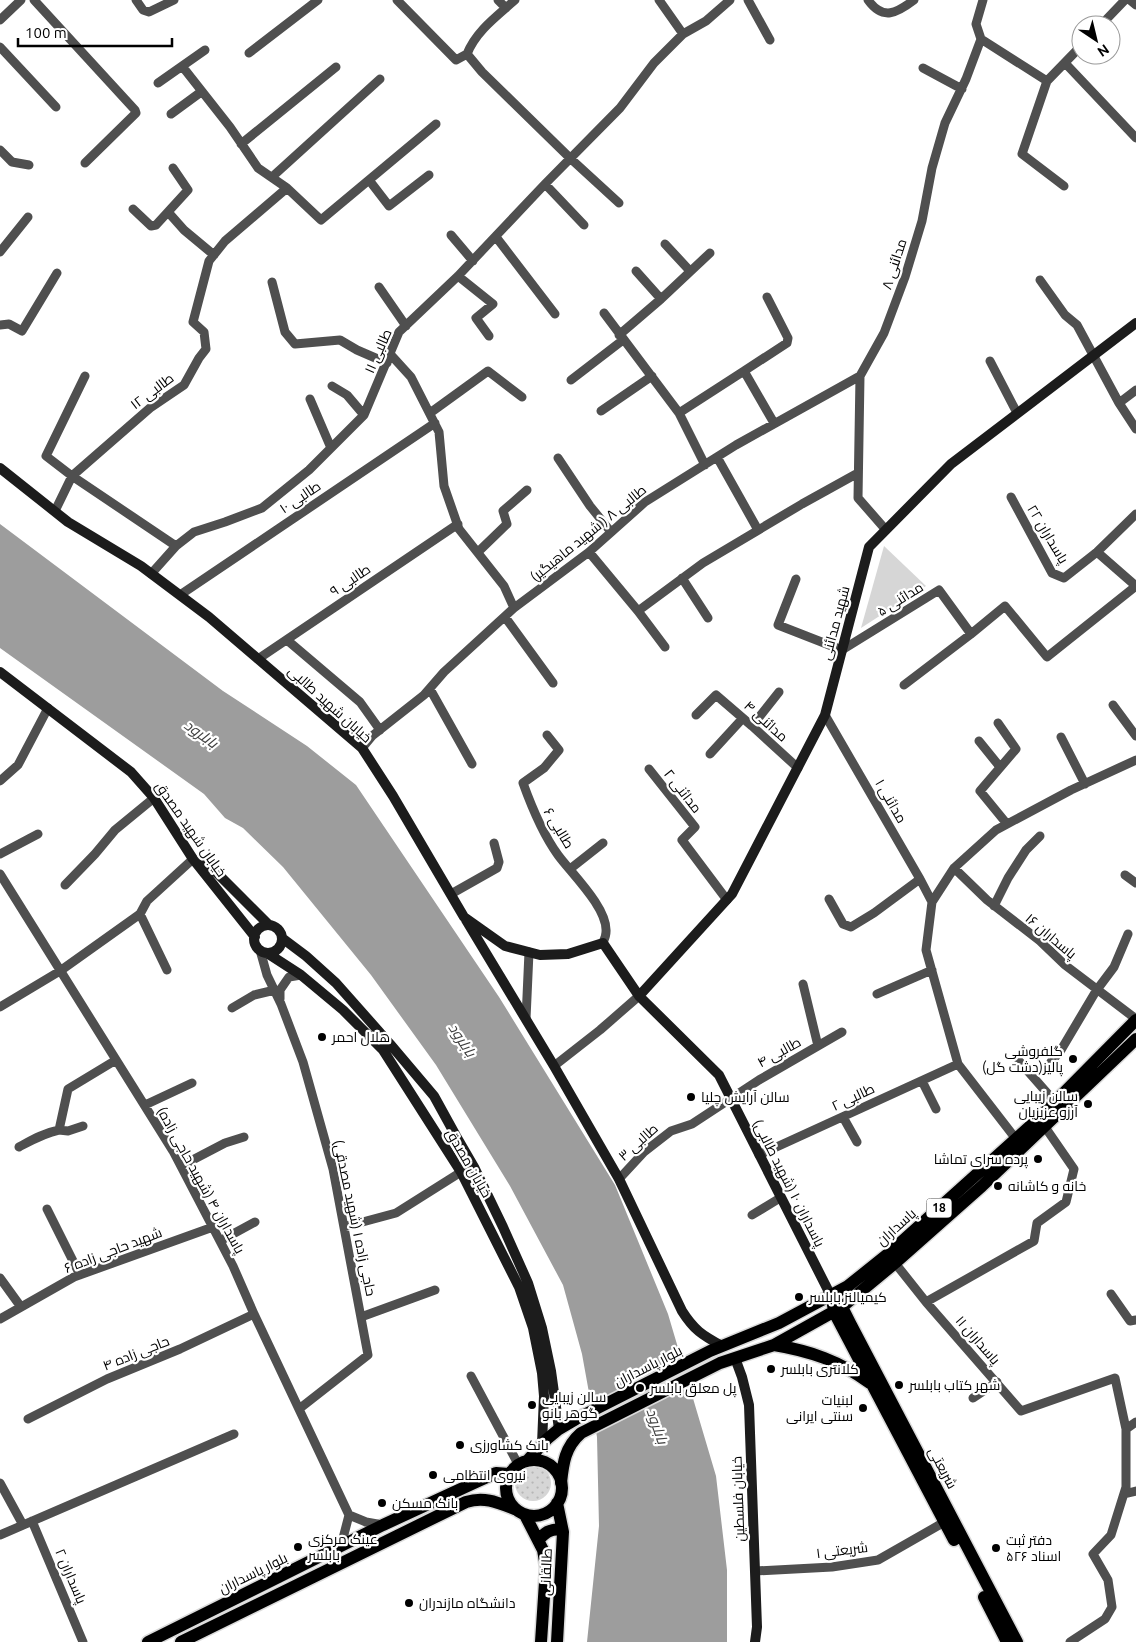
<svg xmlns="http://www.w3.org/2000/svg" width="1136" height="1642" viewBox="0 0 1136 1642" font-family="Ubuntu,Cairo,sans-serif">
  <defs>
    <pattern id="grass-dots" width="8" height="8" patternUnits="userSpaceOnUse" patternTransform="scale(1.25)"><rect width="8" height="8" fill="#d6d6d6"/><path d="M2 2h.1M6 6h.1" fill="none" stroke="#b6b6b6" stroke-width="1.8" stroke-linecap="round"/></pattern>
  </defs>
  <rect width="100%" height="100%" fill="#fff"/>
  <!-- grass -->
  <path fill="url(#grass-dots)" d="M515 1483a18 18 0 1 1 36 0a18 18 0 1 1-36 0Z"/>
  <!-- park -->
  <path fill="#d6d6d6" d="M884,546L926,586L861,628Z"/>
  <!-- water -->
  <path fill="#9d9d9d" d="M0,524L223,691L307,746L356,785L499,997L615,1185L668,1314L716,1476L727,1570V1642H587L599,1526L597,1437L582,1354L563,1285L510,1186L436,1065L371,975L283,867L243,828L225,818L204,794L0,648Z"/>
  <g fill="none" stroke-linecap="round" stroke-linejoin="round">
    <defs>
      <path id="primary" d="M837,1302L842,1307L850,1323L1017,1642
        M833,1305L834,1312L954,1540
        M774,1345C811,1351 839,1361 870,1383
        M506 1488a28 28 0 1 1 56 0a28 28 0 1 1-56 0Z
        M528,1460L547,1439L559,1429L576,1419L710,1351L779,1323L848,1286L888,1254L1037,1120L1136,1020
        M561,1483C563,1463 565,1447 581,1433L720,1363L774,1345L842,1307L895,1263L982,1186L1136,1039
        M557,1503L563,1532L557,1642
        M525,1515L543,1550L546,1567L541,1642
        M539,1540C545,1532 549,1530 559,1529L563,1532
        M984,1597L1007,1642
        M148,1642L383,1525L476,1482L496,1473L509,1474
        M181,1642L466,1502C485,1496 499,1503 517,1510"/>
    </defs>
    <!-- primary casing -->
    <use href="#primary" stroke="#dbdbdb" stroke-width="15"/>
    <!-- street -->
    <path stroke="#4f4f4f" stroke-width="9" d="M34,0L135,110L136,113L85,163
      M136,0L143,10L149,12L174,0
      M397,0L456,60L467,54
      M498,0L506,8
      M515,0C497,16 476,31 467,54L482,72L571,159L619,203
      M659,0L683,34
      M748,0L770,40
      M868,0C883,21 897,13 914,0
      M1130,0L1136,5
      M0,20L21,0
      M1101,25L1125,0
      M981,39L1047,81L1081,46
      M0,47L56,107
      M249,53L318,0
      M1065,63L1136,138
      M182,66L230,127L258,168L287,188L321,220L436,124
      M923,68L962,89
      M1047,81L1022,154L1064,186
      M158,83L205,50
      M171,114L201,92
      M241,144L336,67
      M0,150L12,162L29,165
      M272,177L380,79
      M369,180L389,206L429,175
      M545,184L584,225
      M133,209L151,226L156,225L188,190L173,168
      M168,212L184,230L214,255
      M451,235L473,261
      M496,237L555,314
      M665,244L690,271
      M0,252L28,217
      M636,271L661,299
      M458,276L493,304L476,318L489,336
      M1040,280L1065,315L1077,325L1119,403L1136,429
      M272,282L285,332L295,344L340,340L357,350L387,363
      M379,287L406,326
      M604,313L679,413L705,465
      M0,325L9,324L22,331L57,273
      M619,335L661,299L710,253
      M391,355L411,377L439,432L444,486L459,529L504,586L514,608
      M990,361L1017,413
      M744,371L787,343L788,338L767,297
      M85,376L46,456L72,476L176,546
      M571,380L623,340
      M332,386L347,395L364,415
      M310,399L331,448
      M1119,403L1136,390
      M601,411L652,376
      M430,413L488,371L522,397
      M679,413L744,371L774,423
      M717,457L758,530
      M558,458L590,506L611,532
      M1011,497L1052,573L1064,578L1097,552L1136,514
      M55,511L72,476L150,408L184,385L199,358L206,349L204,332L193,322L209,261L225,241L287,188
      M886,530L858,498L860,376L884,333L905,277L922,221L932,168L945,123L966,79L981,39L976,24L983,0
      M478,552L507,524L503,511L527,490
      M589,552L638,611L665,647
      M1097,552L1136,586
      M151,574L176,546L194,532L225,522L262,508L309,470L364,415L399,332L458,276L545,184L620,108L654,63L683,34L706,21L730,0
      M682,578L708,618
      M796,579L778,625L842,650L939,590L971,634L1005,606L1047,657L1136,586
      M180,595L435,423
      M638,611L703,563L802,504L858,473
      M505,617L553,683
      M287,640L360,702L380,730
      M258,659L458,524
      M904,685L971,634
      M430,689L472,764
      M1113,705L1136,736
      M696,715L716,695L752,726L798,768
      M825,715L920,879L932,902
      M998,723L1016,749L980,791L1007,824
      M752,726L779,692
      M547,735L559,750L544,768L523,783C532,808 542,833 558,855C571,873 608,908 606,932C606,936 604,940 603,943
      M1061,737L1085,784
      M979,741L1000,767
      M362,748L372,736L424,695L444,672L514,608L589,552L645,502L736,445L860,376
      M710,754L743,718
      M649,769L695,827L682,840L727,900
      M0,781L18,765L48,708
      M0,854L38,834
      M954,868L987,900L1040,941L1065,965L1136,1019
      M570,869L603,843
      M0,874L173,1151L233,1266L254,1314L349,1515L341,1546
      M1125,875L1136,883
      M65,885L95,854L115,830L154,798
      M451,894L497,868L499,862L494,843
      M829,899L843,924L851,927L874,913L920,879
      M994,906L1008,878L1026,850L1040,836
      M140,914L167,970
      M260,950L267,975L281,1004L303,1062L333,1169L368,1355L299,1409
      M803,984L818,1046
      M877,994L932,970
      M280,999V990L289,977L301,975
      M0,1007L60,971L140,914L147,901L193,859
      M232,1008L254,995L275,990
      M526,1019L529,952
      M1019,1061L1055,1102
      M1051,1062L1061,1050L1096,991L1114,967L1128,934
      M554,1066L600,1030L639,996
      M922,1081L936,1109
      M145,1105L192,1083
      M843,1117L857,1142
      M83,1126L68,1131L59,1130L68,1089L116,1060
      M1016,1139L958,1064L926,950L932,902L954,868L996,830L1071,790L1136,760
      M19,1147C32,1140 44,1133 59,1130
      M759,1155L958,1064
      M181,1166L225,1143L244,1137
      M619,1179L644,1152L671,1131L692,1124L759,1080L842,1032
      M47,1209L80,1275
      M752,1215L780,1198
      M344,1227L396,1213L461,1172L474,1167
      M220,1241L255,1222
      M895,1263L926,1302L1021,1411L1115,1378L1126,1429V1487L1111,1535L1093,1554L1108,1580L1112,1607L1105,1619L1070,1642
      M0,1278L21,1307
      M1111,1294L1130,1321L1136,1320
      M926,1302L1034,1241L1037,1223L1066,1202L1074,1169L1045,1127
      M361,1317L435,1290
      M0,1319L74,1277L213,1227
      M471,1376L518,1464
      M973,1398L997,1382
      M28,1419L107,1379L180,1349L254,1314
      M1126,1429L1136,1422
      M0,1483L23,1525
      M1124,1494L1136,1491
      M349,1515L366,1522L383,1525
      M32,1521L83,1642
      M0,1535L234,1434
      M755,1571L832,1567L878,1560L948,1520"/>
    <!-- secondary -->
    <path stroke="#1c1c1c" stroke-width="10" d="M0,468L68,522L141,566L209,617L362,748L393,796L464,917L505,946L540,955L568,954L603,943L639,996L719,1075L831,1296
      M0,672L131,772L154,798L193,859L255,937
      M196,861L215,871L269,925
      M466,920L554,1066L619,1179L682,1311C694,1330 702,1335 722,1346
      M254 939a14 14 0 1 1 28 0a14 14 0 1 1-28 0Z
      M282,938L306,956L336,983L390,1044L434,1096L456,1136L474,1167L503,1227L528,1283L542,1328L551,1371L559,1429
      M267,953L301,975L343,1010L383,1050L461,1172L519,1287L533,1328L542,1373L544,1396L542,1444
      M639,996L732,894L825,715L869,547L951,464L1136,323
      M735,1358L742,1377L749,1405L757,1627L755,1642"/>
    <!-- primary -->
    <use href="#primary" stroke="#000" stroke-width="12"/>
  </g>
  <!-- markers -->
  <g fill="#000" stroke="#fff" stroke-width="2">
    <circle cx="322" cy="1037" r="5"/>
    <circle cx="1073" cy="1059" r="5"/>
    <circle cx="691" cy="1097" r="5"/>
    <circle cx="1088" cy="1104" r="5"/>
    <circle cx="1038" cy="1159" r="5"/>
    <circle cx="998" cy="1186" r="5"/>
    <circle cx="799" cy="1297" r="5"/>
    <circle cx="771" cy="1369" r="5"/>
    <circle cx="899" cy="1385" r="5"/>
    <circle cx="640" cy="1388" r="5"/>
    <circle cx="532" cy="1405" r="5"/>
    <circle cx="863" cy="1408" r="5"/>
    <circle cx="460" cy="1445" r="5"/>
    <circle cx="433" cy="1475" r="5"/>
    <circle cx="382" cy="1503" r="5"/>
    <circle cx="298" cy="1547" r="5"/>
    <circle cx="996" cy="1548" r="5"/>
    <circle cx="409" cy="1603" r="5"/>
  </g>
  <g text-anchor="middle" stroke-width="4.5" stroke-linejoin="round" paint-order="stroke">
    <!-- shield labels -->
    <rect fill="#fff" stroke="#4c4c4c" stroke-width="1" x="926.5" y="1198.5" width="25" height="19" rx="4"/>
    <g font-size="12" font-weight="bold" fill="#000">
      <text x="939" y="1212">18</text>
    </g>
    <!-- street labels -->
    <g font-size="14" fill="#000" stroke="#fff">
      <text transform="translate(894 264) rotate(-72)" y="5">مدائنی ۸</text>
      <text transform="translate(378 351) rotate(-66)" y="5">طالبی ۱۱</text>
      <text transform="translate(152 391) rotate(-37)" y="5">طالبی ۱۲</text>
      <text transform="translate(300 497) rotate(-34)" y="5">طالبی ۱۰</text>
      <text transform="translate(588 533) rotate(-39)" y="5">طالبی ۸ ( شهید ماهیگیر)</text>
      <text transform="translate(1048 534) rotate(59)" y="5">پاسداران ۲۲</text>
      <text transform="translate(350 580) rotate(-34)" y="5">طالبی ۹</text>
      <text transform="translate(900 599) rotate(-32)" y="5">مدائنی ۵</text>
      <text transform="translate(835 623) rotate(-75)" y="5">شهید مدائنی</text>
      <text transform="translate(330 704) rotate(42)" y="5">خیابان شهید طالبی</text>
      <text transform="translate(766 721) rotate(42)" y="5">مدائنی ۴</text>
      <text transform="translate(683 791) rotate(52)" y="5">مدائنی ۲</text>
      <text transform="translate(891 801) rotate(60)" y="5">مدائنی ۱</text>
      <text transform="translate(559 828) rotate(59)" y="5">طالبی ۶</text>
      <text transform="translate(191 829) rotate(55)" y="5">خیابان شهید مصدق</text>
      <text transform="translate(1051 936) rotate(40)" y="5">پاسداران ۱۶</text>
      <text transform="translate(779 1052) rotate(-29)" y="5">طالبی ۴</text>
      <text transform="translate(853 1097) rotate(-25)" y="5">طالبی ۲</text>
      <text transform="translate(638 1142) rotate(-42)" y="5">طالبی ۳</text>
      <text transform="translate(469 1163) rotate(60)" y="5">خیابان مصدق</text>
      <text transform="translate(201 1180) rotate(61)" y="5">پاسداران ۴ (شهید حاجی زاده)</text>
      <text transform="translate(789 1183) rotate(63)" y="5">پاسداران ۱۰ (شهید طالبی)</text>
      <text transform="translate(355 1218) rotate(78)" y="5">حاجی زاده ۱ (شهید مصدقی)</text>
      <text transform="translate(896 1227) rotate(-42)" y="5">پاسداران</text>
      <text transform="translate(113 1250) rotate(-21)" y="5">شهید حاجی زاده ۶</text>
      <text transform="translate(978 1340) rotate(49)" y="5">پاسداران ۱۱</text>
      <text transform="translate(136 1353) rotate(-22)" y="5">حاجی زاده ۴</text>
      <text transform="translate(648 1366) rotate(-27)" y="5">بلوار پاسداران</text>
      <text transform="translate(943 1468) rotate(62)" y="5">شریعتی</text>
      <text transform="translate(738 1499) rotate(-92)" y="5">خیابان فلسطین</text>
      <text transform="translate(842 1550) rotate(-7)" y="5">شریعتی ۱</text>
      <text transform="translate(546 1572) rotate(-88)" y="5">طالقانی</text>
      <text transform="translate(253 1573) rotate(-26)" y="5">بلوار پاسداران</text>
      <text transform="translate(71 1576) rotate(67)" y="5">پاسداران ۲</text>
    </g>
    <!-- poi labels -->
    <g font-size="14" fill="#000" stroke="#fff" text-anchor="start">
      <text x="332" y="1042">هلال احمر</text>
      <text x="1063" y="1056" text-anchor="end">گلفروشی<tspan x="1063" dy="16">پالیز(دشت گل)</tspan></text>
      <text x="1078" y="1101" text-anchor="end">سالن زیبایی<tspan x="1078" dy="16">آرزو عزیزیان</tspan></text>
      <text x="701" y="1102">سالن آرایش چلیا</text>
      <text x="1028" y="1164" text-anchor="end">پرده سرای تماشا</text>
      <text x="1008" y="1191">خانه و کاشانه</text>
      <text x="809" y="1302">کیمیالنز بابلسر</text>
      <text x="781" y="1374">کلانتری بابلسر</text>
      <text x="909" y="1390">شهر کتاب بابلسر</text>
      <text x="650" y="1393">پل معلق بابلسر</text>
      <text x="542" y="1402">سالن زیبایی<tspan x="542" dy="16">گوهر بانو</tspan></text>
      <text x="853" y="1405" text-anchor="end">لبنیات<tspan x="853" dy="16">سنتی ایرانی</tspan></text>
      <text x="470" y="1450">بانک کشاورزی</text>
      <text x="443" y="1480">نیروی انتظامی</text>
      <text x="392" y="1508">بانک مسکن</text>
      <text x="308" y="1544">عینک مرکزی<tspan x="308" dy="16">بابلسر</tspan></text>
      <text x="1006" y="1545">دفتر ثبت<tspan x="1006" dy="16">اسناد ۵۲۶</tspan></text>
      <text x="419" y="1608">دانشگاه مازندران</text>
    </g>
    <!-- water labels -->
    <g font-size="15" font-style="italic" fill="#3e3e3e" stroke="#fff">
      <text transform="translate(201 734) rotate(36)" y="5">بابلرود</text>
      <text transform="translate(462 1040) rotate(57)" y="5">بابلرود</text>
      <text transform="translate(657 1426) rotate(71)" y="5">بابلرود</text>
    </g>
  </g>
  <!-- north arrow -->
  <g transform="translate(1096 40) rotate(145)"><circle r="24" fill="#ffffff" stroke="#999999"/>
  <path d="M0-4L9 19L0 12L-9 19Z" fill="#000000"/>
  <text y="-8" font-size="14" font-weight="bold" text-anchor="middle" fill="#000000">N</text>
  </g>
  <!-- scale -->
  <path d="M18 38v8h154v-8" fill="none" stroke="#000000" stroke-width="2.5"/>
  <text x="25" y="38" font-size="15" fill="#000000" stroke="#ffffff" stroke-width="4" paint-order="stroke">100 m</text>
</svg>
